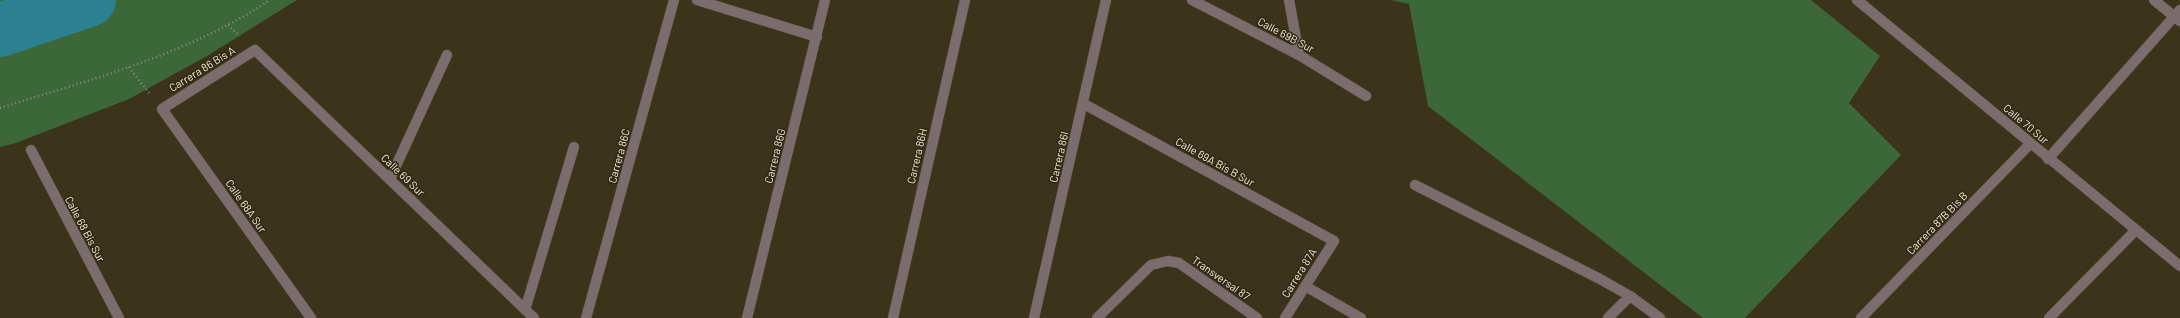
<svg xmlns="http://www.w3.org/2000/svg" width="2180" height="318" viewBox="0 0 2180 318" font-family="Barlow,sans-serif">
  <rect width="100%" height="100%" fill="#3b331a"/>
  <!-- grass -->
  <path fill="#3c6738" d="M0,0H297L207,56L129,99L16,143L0,147Z
    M1391,0H1811L1880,56L1849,103L1901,155L1745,318H1703L1428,106L1409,4Z"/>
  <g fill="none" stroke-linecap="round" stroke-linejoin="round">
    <!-- river -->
    <path stroke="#2c8190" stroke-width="54" d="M0,30L89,0"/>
    <defs>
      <path id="minor" d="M697,0L817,37
        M1192,0L1299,55L1366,96
        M1289,0L1299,55
        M1857,0L2180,266
        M2154,0L2180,21
        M1084,104L1334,241L1285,318
        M31,150L119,318
        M2048,159L2180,10
        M390,179L447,55
        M1415,185L1600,279L1630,296L1660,318
        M1305,286L1361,318
        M525,310L574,147
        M311,318L162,109L255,50L534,318
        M586,318L674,0
        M747,318L825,0
        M893,318L965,0
        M1034,318L1106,0
        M1097,318L1151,265L1168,261L1179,263L1257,318
        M1608,318L1630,296
        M1861,318L2030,144
        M2049,318L2136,230"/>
    </defs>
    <!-- minor casing -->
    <use href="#minor" stroke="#585039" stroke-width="11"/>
    <!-- path -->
    <path stroke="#918a76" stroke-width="2.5" stroke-dasharray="1 3" stroke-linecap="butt" d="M228,25L240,36
      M129,67L149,93
      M0,108C92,79 189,54 270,0"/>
    <!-- minor -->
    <use href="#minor" stroke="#7b6c6e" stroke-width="10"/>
  </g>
  <g text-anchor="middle" stroke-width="3" stroke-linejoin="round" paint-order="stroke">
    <!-- street labels -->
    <g font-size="11" fill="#eee9da" stroke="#312910">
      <text transform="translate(1286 35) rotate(28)" y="4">Calle 69B Sur</text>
      <text transform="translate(202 69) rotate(-32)" y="4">Carrera 86 Bis A</text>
      <text transform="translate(2026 124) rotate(40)" y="4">Calle 70 Sur</text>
      <text transform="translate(619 156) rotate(-75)" y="4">Carrera 86C</text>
      <text transform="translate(775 156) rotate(-76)" y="4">Carrera 86G</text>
      <text transform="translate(917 156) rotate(-77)" y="4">Carrera 86H</text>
      <text transform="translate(1059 157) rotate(-77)" y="4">Carrera 86I</text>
      <text transform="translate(1215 162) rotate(29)" y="4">Calle 69A Bis B Sur</text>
      <text transform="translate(403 175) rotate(44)" y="4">Calle 69 Sur</text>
      <text transform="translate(246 206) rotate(55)" y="4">Calle 68A Sur</text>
      <text transform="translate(1937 223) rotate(-46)" y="4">Carrera 87B Bis B</text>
      <text transform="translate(85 229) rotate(62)" y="4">Calle 68 Bis Sur</text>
      <text transform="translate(1299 273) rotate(-58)" y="4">Carrera 87A</text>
      <text transform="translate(1221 278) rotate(35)" y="4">Transversal 87</text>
    </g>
  </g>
</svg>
